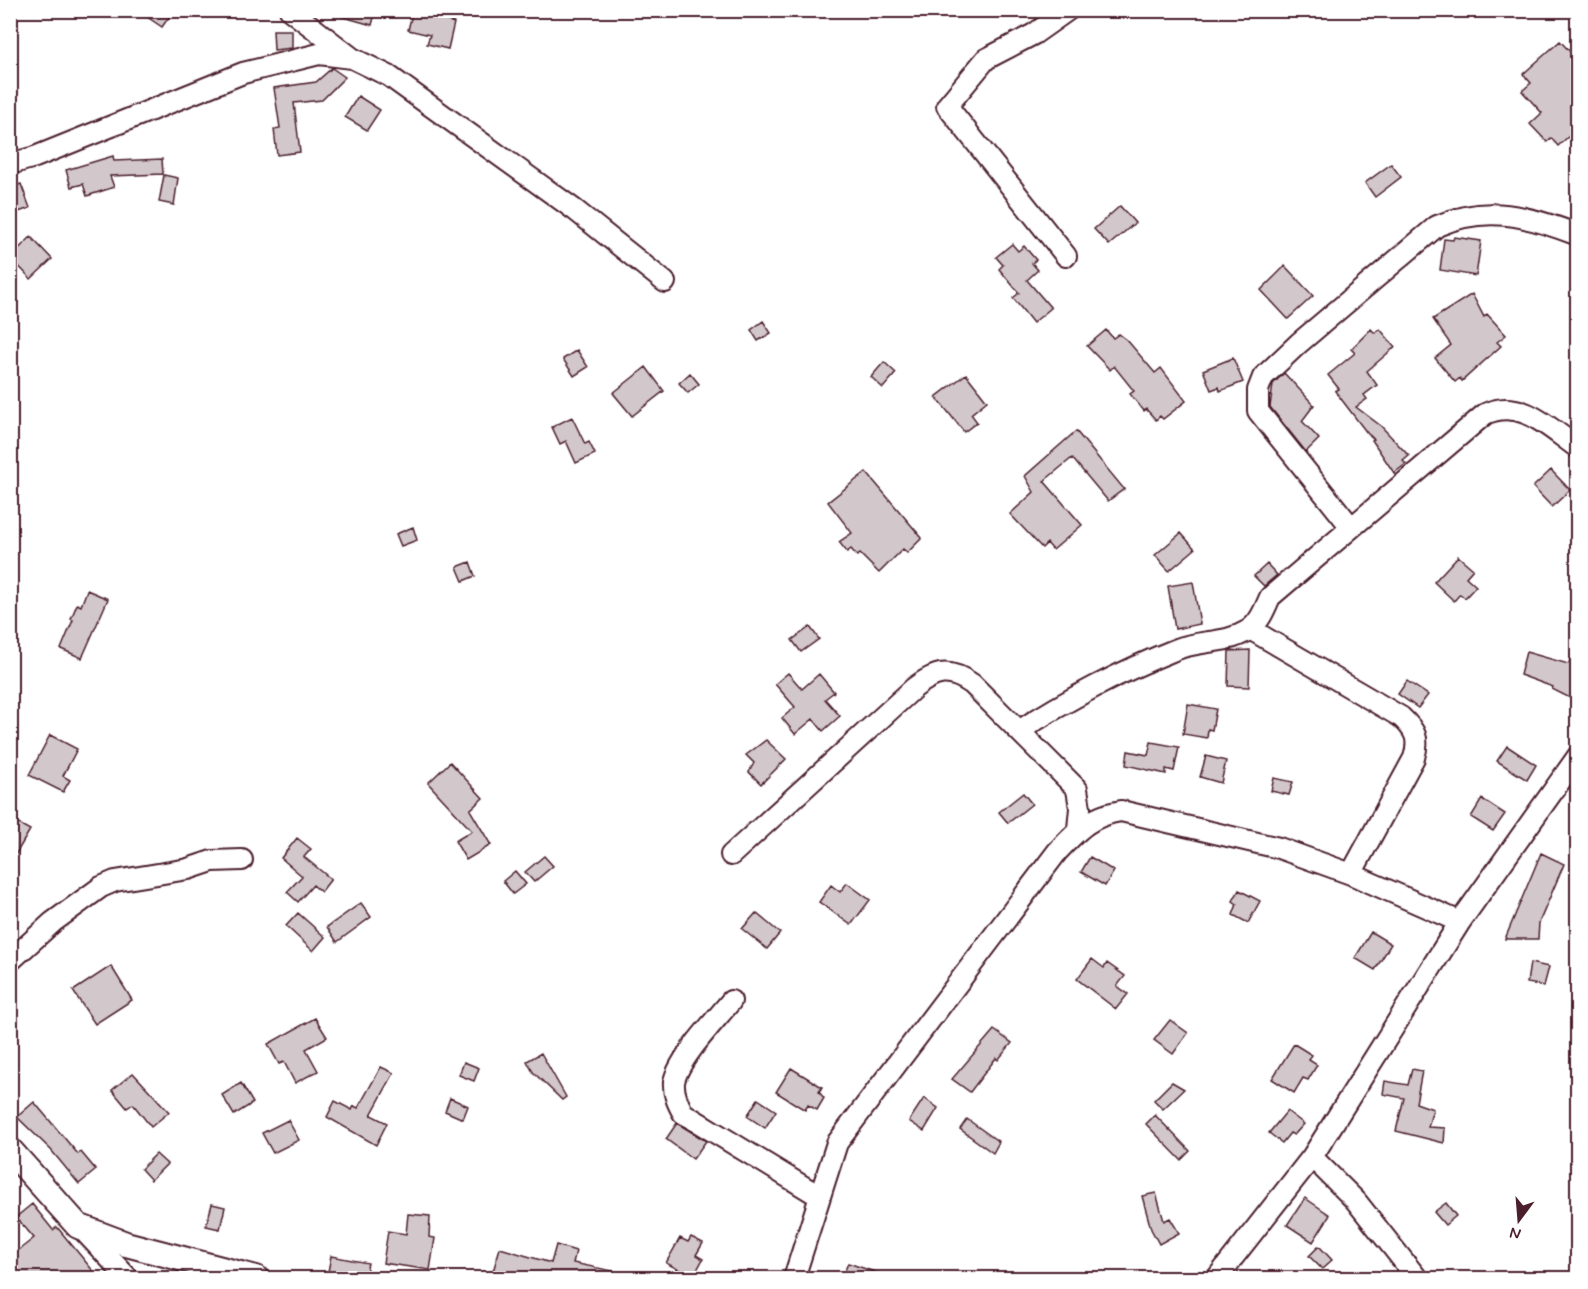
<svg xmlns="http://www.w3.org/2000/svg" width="1588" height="1289" viewBox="0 0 1588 1289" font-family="Mynerve,sans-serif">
  <rect width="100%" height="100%" fill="#fff"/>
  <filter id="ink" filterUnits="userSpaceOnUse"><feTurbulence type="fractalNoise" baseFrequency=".0167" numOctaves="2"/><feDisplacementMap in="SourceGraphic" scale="12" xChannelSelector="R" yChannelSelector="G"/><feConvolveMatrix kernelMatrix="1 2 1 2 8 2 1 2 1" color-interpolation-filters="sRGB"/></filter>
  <g filter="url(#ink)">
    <!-- building -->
    <path fill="#d2c7cb" stroke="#4a1f2b" stroke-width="1.5" d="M137,10H174L162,27Z
      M336,10H376L372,25L336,15Z
      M413,10H448L445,20L454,23L448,49L427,44L430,35L408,30Z
      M273,30H292V48L274,50Z
      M1560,41L1578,60V128L1558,146L1551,138L1547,142L1530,124L1542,113L1522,91L1531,83L1523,74Z
      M332,68L345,77L322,100L294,103L300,152L277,155L274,129L280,128L274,88L316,82Z
      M358,96L380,110L367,130L345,117Z
      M113,156L114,161L162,159L163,174L110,176L114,187L87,196L83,184L71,187L66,170Z
      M1391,164L1401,177L1375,197L1365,183Z
      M164,175L178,178L174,205L159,202Z
      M21,184L30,208L10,215V188Z
      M1120,206L1135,223L1109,245L1094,229Z
      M31,237L52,259L31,279L10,257Z
      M1454,237L1481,241L1476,276L1440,270L1444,239L1453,240Z
      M1012,244L1018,251L1024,246L1036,260L1032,263L1038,270L1027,280L1051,308L1033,323L1013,298L1019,293L999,269L1003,265L996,257Z
      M1285,266L1313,296L1288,319L1261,290Z
      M1472,294L1484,317L1487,314L1506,335L1497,342L1501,346L1462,381L1460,378L1455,382L1435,358L1451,345L1433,319Z
      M763,321L771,333L758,341L751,330Z
      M1371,329L1375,333L1380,329L1395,347L1367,371L1377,385L1364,395L1367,399L1356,407L1381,426L1409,456L1403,461L1406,464L1394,473L1372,440L1374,439L1367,433L1335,391L1339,389L1328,375L1355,353L1351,349Z
      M1106,330L1113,338L1119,334L1127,340L1155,373L1161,368L1186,401L1163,419L1160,416L1156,420L1146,409L1144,411L1130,394L1134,391L1114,366L1110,370L1087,346Z
      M577,350L588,367L574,376L563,359Z
      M1233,358L1243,382L1220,391L1219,387L1211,390L1203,370Z
      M884,362L896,373L883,388L871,377Z
      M646,367L664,391L632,416L613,393Z
      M690,373L699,384L688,393L679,383Z
      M1284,373L1314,405L1302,421L1319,439L1306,452L1270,407L1273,384Z
      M966,374L987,401L971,414L977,422L964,432L936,397Z
      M572,417L585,444L589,442L595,454L576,463L566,441L560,444L552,427Z
      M1076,431L1124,489L1108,501L1072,458L1044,481L1082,525L1053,550L1047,543L1042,548L1010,514L1034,492L1025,476Z
      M1551,470L1570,490L1552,507L1533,487Z
      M866,472L922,538L907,553L903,549L879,573L860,554L857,556L851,549L847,552L839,542L852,533L828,502Z
      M413,527L417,540L401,546L396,534Z
      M1181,533L1195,549L1169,571L1155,555Z
      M1458,556L1473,569L1466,577L1476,586L1465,598L1460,594L1454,601L1434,582Z
      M470,562L475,576L463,581L457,567Z
      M1267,564L1277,575L1264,586L1254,576Z
      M1193,582L1200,624L1175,629L1168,586Z
      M87,590L108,599L82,658L61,649L73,620L71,619L77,604L81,606Z
      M810,627L819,639L801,652L792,640Z
      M1578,649V689L1572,699L1552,689L1553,687L1520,675L1526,652L1568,664Z
      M1250,650L1249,687L1228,686L1229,651Z
      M788,673L802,689L819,674L834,692L825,699L840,716L823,731L813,719L795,734L782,718L795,707L775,684Z
      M1407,681L1428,695L1418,708L1398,694Z
      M1188,704L1216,709L1212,730L1208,729L1207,738L1183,734Z
      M50,735L77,749L63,776L70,780L63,792L29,775Z
      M766,740L786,759L761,784L749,772L754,763L746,755Z
      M1151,742L1179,747L1174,771L1166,769V774L1126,765L1128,751L1148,755Z
      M1507,746L1536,765L1527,780L1497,761Z
      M1206,756L1226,761L1221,783L1200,777Z
      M450,762L483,798L470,810L491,845L466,860L455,841L472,831L428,783Z
      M1274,778L1293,782L1289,795L1271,791Z
      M1023,793L1032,804L1008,823L999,812Z
      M1482,799L1505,814L1493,831L1471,817Z
      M10,819L30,830L10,864Z
      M297,838L311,849L304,857L331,879L321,892L313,885L298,902L287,892L302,876L281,858Z
      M1541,853L1564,864L1539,923L1538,939H1505Z
      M544,856L553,866L534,882L525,872Z
      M1090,857L1114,871L1105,886L1081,872Z
      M515,871L526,884L513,894L503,881Z
      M847,883L870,900L851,925L819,902L831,885L840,892Z
      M1239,890L1260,901L1248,923L1233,915L1237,904L1233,901Z
      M361,903L371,917L337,942L327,927Z
      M298,913L325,937L313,951L286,926Z
      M756,913L780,933L767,949L742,929Z
      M1371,932L1391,944L1375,970L1355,958Z
      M1092,959L1104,968L1107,963L1125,976L1117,986L1128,994L1116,1009L1077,979Z
      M1530,963L1549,967L1544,986L1527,983Z
      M111,966L132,1000L95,1024L73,991Z
      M315,1018L327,1037L306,1049L318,1071L295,1083L284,1062L279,1064L268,1044Z
      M1170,1020L1188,1033L1173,1054L1154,1040Z
      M994,1030L1012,1043L998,1060L996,1058L970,1092L952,1079Z
      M1294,1044L1312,1055L1309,1060L1317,1065L1308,1080L1303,1078L1294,1093L1272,1079Z
      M541,1053L566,1097L562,1100L533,1072L527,1061Z
      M464,1062L479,1068L474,1081L459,1075Z
      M381,1067L394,1073L371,1115L387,1123L376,1145L327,1117L335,1101L352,1110L354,1106L358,1108Z
      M791,1068L822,1087L819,1092L824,1098L817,1110L808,1105L805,1110L776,1092Z
      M1412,1069L1422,1071L1416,1103L1433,1109L1428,1127L1445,1128L1444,1143L1396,1131L1404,1098L1383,1094L1385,1081L1408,1085Z
      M133,1073L169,1112L151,1127L133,1104L127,1108L112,1090Z
      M1172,1082L1184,1089L1163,1109L1154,1100Z
      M241,1083L253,1103L234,1115L222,1095Z
      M450,1098L468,1106L463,1119L445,1111Z
      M924,1098L938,1108L924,1131L909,1121Z
      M758,1099L776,1111L765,1128L747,1116Z
      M34,1102L78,1154L81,1152L96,1170L79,1184L51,1150L17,1117Z
      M1287,1111L1304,1124L1294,1135L1290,1133L1282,1143L1269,1133Z
      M1155,1115L1190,1151L1181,1160L1146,1124Z
      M967,1119L999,1142L993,1153L960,1129Z
      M288,1120L299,1140L273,1153L262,1133Z
      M677,1123L706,1141L693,1159L666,1139Z
      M156,1154L167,1164L151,1180L141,1169Z
      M1156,1193L1164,1221L1170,1218L1179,1233L1159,1244L1151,1229L1142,1196Z
      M1305,1198L1330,1215L1313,1242L1287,1225Z
      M1446,1203L1456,1216L1445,1225L1434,1212Z
      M32,1204L53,1230L57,1227L99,1278H10V1257L34,1238L16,1217Z
      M212,1204L225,1207L220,1229L206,1226Z
      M408,1214L430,1216L429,1237L435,1238L430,1270L383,1263L388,1231L406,1234Z
      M691,1237L703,1243L696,1255L703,1259L693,1277L666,1263L680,1238L688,1242Z
      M556,1245L576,1251L573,1263L618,1272V1278H491L500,1248L551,1263Z
      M1319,1246L1332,1260L1322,1269L1309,1256Z
      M331,1256L368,1263L365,1278L327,1277Z
      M848,1263L887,1276V1278H842Z"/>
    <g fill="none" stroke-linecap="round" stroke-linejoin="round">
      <defs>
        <path id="minor" d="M290,10L352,58
          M10,164L35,157L243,73L319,54L352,58L389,76L575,210L665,282
          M1066,256L947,106L986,59L1034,34L1068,10
          M1351,527L1258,411V390L1263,377L1299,343L1437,226C1486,204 1529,216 1578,235
          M1250,629L1401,717C1415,730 1420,738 1414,758L1351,874
          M1019,731C1064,701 1126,669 1177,649C1200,640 1226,644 1247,631C1259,624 1265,609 1270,597L1485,414C1521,397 1549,428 1578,448
          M731,855L914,688C936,671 949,668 972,684L1077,789L1080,808L1078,829
          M10,961L53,922L101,887L115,881L188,869L212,861L242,860
          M731,1001C716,1020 678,1059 674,1082C673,1094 678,1104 683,1113L819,1196
          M1312,1157L1356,1201L1417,1278
          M81,1228L128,1278
          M794,1278L837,1143L1057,852C1078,830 1090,816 1121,811L1279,848L1351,874L1460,922
          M1217,1278L1312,1157L1460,922L1578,756"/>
        <path id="tertiary" d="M10,1150L78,1226L126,1244L256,1278"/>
      </defs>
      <!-- minor casing -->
      <use href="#minor" stroke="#4a1f2b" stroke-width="24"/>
      <!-- tertiary casing -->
      <use href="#tertiary" stroke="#4a1f2b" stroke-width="28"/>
      <!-- minor -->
      <use href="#minor" stroke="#fff" stroke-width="20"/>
      <!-- tertiary -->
      <use href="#tertiary" stroke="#fff" stroke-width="24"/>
    </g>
  </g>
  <!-- margin -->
  <rect width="1588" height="1289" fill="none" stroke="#fff" stroke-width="36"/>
  <rect x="18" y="18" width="1552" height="1253" fill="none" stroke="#4a1f2b" stroke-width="2" filter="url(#ink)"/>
  <!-- north arrow -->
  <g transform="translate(1519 1220) rotate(196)" stroke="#ffffff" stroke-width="4.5" paint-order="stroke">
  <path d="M0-4.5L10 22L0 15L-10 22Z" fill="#4a1f2b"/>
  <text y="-9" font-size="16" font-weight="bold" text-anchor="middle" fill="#4a1f2b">N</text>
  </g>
</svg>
